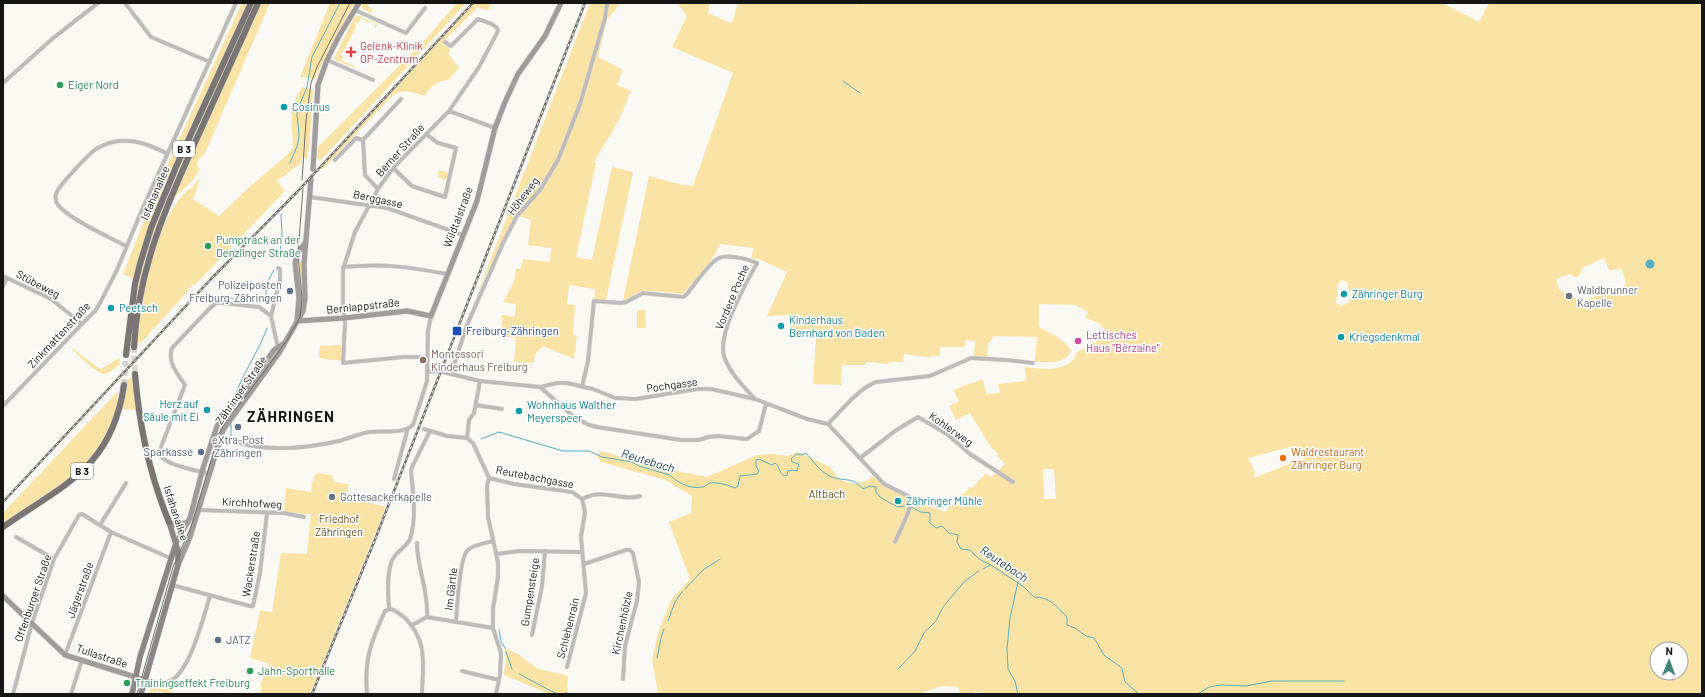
<svg xmlns="http://www.w3.org/2000/svg" width="1705" height="697" viewBox="0 0 1705 697" font-family="Barlow,sans-serif">
  <rect width="100%" height="100%" fill="#faf8f3"/>
  <!-- green -->
  <path fill="#f9e3a4" fill-rule="evenodd" d="M242,3H248L165,186L150,222L133,278L123,274L160,181Z
    M261,3H270L205,153L198,160L197,166L200,169L194,179L175,197L173,196Z
    M330,3H355L335,37L315,79L300,77Z
    M363,3H370L368,6L373,10L371,13L363,9L361,6Z
    M457,3H466L320,161L317,158L318,147L423,42Z
    M475,3H492L488,11L478,7L442,43L451,50L448,53L459,68L448,80C437,81 431,86 425,96L407,91L395,93L322,170L321,168Z
    M590,3H621L607,20L598,57L623,70L617,85L631,91L619,120L594,162L596,163L576,257L592,260L612,167L633,172L606,300L594,299L595,289L569,285L567,304L575,305L573,335L577,336L574,359L543,346L535,354L534,363L514,362L516,338L501,336L502,315L515,317L516,304L503,302L514,282L516,268L521,269L523,259L550,262L551,248L528,245L531,220L516,215L502,241L476,297Z
    M677,3H710L708,13L730,23L733,20L738,3H856L857,6L859,3H1442L1479,22L1489,3H1702V694H986L974,691L975,694H960L958,687L942,686L919,694H658L652,660L658,632L671,600L690,579L669,522L691,513L692,496L665,480L601,462L597,457L600,451L658,467L707,477L757,455L773,454L787,456L799,452L830,467L840,480L854,484L867,481L872,476L887,487L910,498L945,512L970,487L972,488L986,473L991,477L1005,464L997,456L998,454L990,446L970,413L956,420L949,406L959,401L953,390L983,379L986,394L1000,393L998,384L1026,381L1025,367C1041,369 1072,373 1077,352L1109,335L1099,323L1085,318L1088,312L1076,305L1039,304V327C1051,333 1063,339 1071,350C1067,365 1047,362 1035,362L1037,337L994,336L988,345L987,357L974,356L975,341L966,340L964,347H940V356H931V358L904,354L903,362H889V364L866,362L865,365H842L841,385L813,384L816,335L791,338L790,315L767,316L787,272L759,259L751,258L754,248L720,244L711,261L683,294L652,291L639,292L623,301L649,176L683,185L693,186L733,73L672,47L687,16ZM1604,258L1609,270L1622,269L1626,285L1583,301L1572,297L1570,298L1559,289L1556,279L1570,274L1576,278L1581,273L1582,268ZM1341,280L1347,282L1349,291L1352,292V297L1348,303L1341,306L1336,303L1338,285ZM1294,446L1309,452L1302,459L1254,478L1255,472L1248,458ZM1043,469H1054L1056,499H1044ZM1657,649H1681V673H1657Z
    M355,16H359L377,24L376,28L374,27L375,24L369,22L366,23L367,21L361,18L359,22H357L355,24L357,25L343,53L341,52L340,55L343,56L341,60L356,67L355,68L337,61L334,58Z
    M222,73L175,179L150,244L138,294L131,350L129,353L136,293L148,243L176,174Z
    M303,87L309,88L313,91L309,151H308L307,160L303,156L302,157L300,164L277,181L285,191L195,285L193,284L188,289L189,290L141,343L139,342L136,345C142,300 154,218 190,188L191,189L199,179L200,180L193,199L219,216L246,190L288,154L293,147L291,110L299,92Z
    M439,170L449,173L446,180L437,177Z
    M297,262H301L302,310L300,309Z
    M637,310H645L646,328H637Z
    M341,345V361L319,358L320,346Z
    M70,346L97,367L101,369L120,357L119,365C115,368 109,373 105,374C98,375 72,351 70,346Z
    M133,375L136,410L122,409L126,389L127,381Z
    M118,391C118,405 114,416 109,429C88,475 43,496 3,523V513Z
    M316,473L332,475L334,482L349,484L347,498L386,507L310,694H262L260,692L262,687L260,686L269,664L250,658L260,610L272,612L281,553L307,554L311,514L287,513L284,511L286,488L311,492L312,483Z
    M504,648L518,654L536,668L568,676L567,693L570,694H549L504,675L506,659Z
    M174,685L175,689L173,688L171,694L156,691L155,693L152,692L151,694H149L150,689L153,687L164,689Z"/>
  <!-- water -->
  <path fill="#54b0c3" d="M1645.5 264a4.5 4.5 0 1 1 9 0a4.5 4.5 0 1 1-9 0Z"/>
  <g fill="none" stroke-linecap="round" stroke-linejoin="round">
    <!-- stream -->
    <path stroke="#54b0c3" stroke-width="1" d="M843,81L860,93
      M290,163L298,144L299,134L297,114L299,106L307,87L312,57L340,3
      M279,259L282,236L281,214
      M265,303L267,283L274,270
      M233,401C242,374 258,353 267,328
      M231,436V422
      M481,439L499,432L563,451H589L602,457L632,462L639,466L670,475C676,482 692,490 702,487C705,487 707,484 710,483C719,482 727,485 735,488L738,486L740,476L757,474L759,471L756,466V460L759,459L772,465L775,463C780,466 779,473 784,476L787,475L788,471L793,470L797,471L799,464L792,462L791,459L796,454L802,455L806,453C813,461 821,473 832,477C846,482 852,476 863,489L870,486L876,487V492L880,497L892,504L898,507L909,505
      M911,507L921,512L930,513V523L936,528L942,526L949,533L958,535L957,542L961,549L970,550L979,559L991,565L1024,587L1034,597C1050,597 1056,606 1067,617V625L1075,628L1086,636L1094,638L1104,655L1122,668L1125,682L1139,694
      M983,569L990,565
      M1018,582L1010,618L1007,649L1008,669L1015,681L1018,694
      M685,589L703,570L720,559
      M668,621L675,602L682,592
      M499,630L501,641L505,648
      M506,652L512,669
      M657,658L661,638L664,629
      M898,669L915,651L924,633L936,621L943,607L953,595L965,581L979,571
      M519,674L557,694
      M561,694L567,693
      M1198,694L1209,687L1220,685L1246,686L1272,681H1344"/>
    <!-- street-tunnel -->
    <path stroke="#d8d6d2" stroke-width="3.5" stroke-dasharray="3.5 2" stroke-linecap="butt" d="M418,426L424,429"/>
    <!-- secondary-tunnel -->
    <path stroke="#d8d6d2" stroke-width="5" stroke-dasharray="5 2.5" stroke-linecap="butt" d="M311,179L313,169"/>
    <!-- highway-tunnel -->
    <path stroke="#d8d6d2" stroke-width="6" stroke-dasharray="6 3" stroke-linecap="butt" d="M134,347L135,374
      M124,385L126,355"/>
    <defs>
      <path id="street" d="M125,3L151,37L210,62
        M355,10L406,33L425,8
        M445,42L451,46L478,19L492,24L497,28L498,31L479,67L449,111L495,128
        M327,60L373,80
        M3,83L52,39L98,3
        M335,160L356,138L363,140
        M393,168L412,186L445,197L456,148L438,143L426,134
        M378,189L365,175L363,140L401,99
        M310,197L387,208L463,235
        M126,246C109,237 71,220 59,206C56,203 55,198 56,194C58,186 89,154 96,149C103,145 111,142 119,141C137,139 152,146 168,154
        M343,267C382,263 409,267 447,274
        M3,276L51,299L82,324
        M3,286L7,278
        M278,348L271,316L280,280V269L278,268
        M427,357H403L343,363L345,323L343,304V269L355,232L378,189L393,168L449,111
        M427,372L438,371L480,381L540,387L557,383H567L593,389L615,398L636,399L697,389H711L755,399L807,419L828,424L884,484L912,498C913,505 899,533 895,542
        M451,374L467,325L504,241L517,216L540,190L558,160L580,104L605,18L607,3
        M540,387L574,417L589,425L597,427L681,440H699L708,437L718,436L747,439L759,431L766,404
        M582,387L588,361L594,301L621,303L626,302L643,293L683,297L687,294C693,286 711,261 719,258C730,254 746,259 757,263C746,284 715,336 725,359C731,374 744,387 754,398
        M476,405L502,409
        M3,406L82,324L96,310L100,303L117,270L141,212L236,3
        M828,424C841,411 859,388 876,382L930,376L971,358L1006,360L1033,363
        M413,425L427,381L428,331L431,316
        M424,429L447,436L467,438L473,443L489,478
        M214,433C251,453 299,450 339,441C349,438 359,434 369,432C383,430 401,435 413,425
        M467,438L469,420L474,413L480,381
        M860,458L895,431L918,417L947,434L970,454L1013,482
        M209,474C196,470 167,466 160,455L161,447L185,385C178,374 167,363 172,348L208,310L216,303H223L259,307L271,316
        M489,478L487,486L488,517L498,562V577L493,609V628L501,653L500,675L496,694
        M489,478L514,484L572,492L582,499C604,487 619,502 640,496
        M394,479L408,428
        M198,510L284,513L304,517
        M100,525L126,483
        M16,537L54,559
        M417,543C417,568 429,592 427,617
        M496,554L519,551L582,552
        M584,564L626,550H630L633,553L639,582L637,601L625,646L623,679
        M172,585L250,606H253L260,573L267,513
        M389,609C388,596 386,568 394,557C398,551 407,546 410,539C417,517 413,493 411,471L412,467L430,431
        M389,609C395,609 400,614 405,618C428,641 423,664 422,694
        M456,622C457,609 459,560 467,551C471,545 486,543 493,541
        M412,625L427,617L493,628
        M532,635L542,586L545,551
        M65,655L111,532
        M567,667L586,593L581,537L585,512L582,499
        M462,671L499,680
        M145,680C153,682 162,684 170,681C190,672 203,618 210,596
        M13,694L32,623L54,559L79,515L82,514L111,532L170,558
        M71,694L82,660
        M367,694C364,659 371,642 385,611L389,609"/>
      <path id="secondary" d="M313,169L318,85L327,60L339,36L359,3
        M297,321L344,318L407,311L431,316L477,201L495,128L505,102L518,74L545,36L561,3
        M297,321L299,298L295,263L298,253L305,243
        M169,522L175,525L186,523
        M176,543L190,518L203,468L217,426L241,397L274,350L283,344
        M178,565L190,537L223,430L279,353L303,311L305,298L304,264L311,179
        M3,596L65,655L145,680"/>
      <path id="primary" d="M132,694L140,657L176,543
        M141,694L178,565V551L169,522"/>
      <path id="highway" d="M134,347C138,269 166,206 198,136C218,92 238,47 258,3
        M126,355L135,284L140,264L151,228L176,167L251,3
        M135,374C139,424 150,476 169,522
        M3,527C64,484 112,468 124,385"/>
    </defs>
    <!-- street casing -->
    <use href="#street" stroke="#d6d4cf" stroke-width="4.5"/>
    <!-- secondary casing -->
    <use href="#secondary" stroke="#d6d4cf" stroke-width="6"/>
    <!-- primary casing -->
    <use href="#primary" stroke="#d6d4cf" stroke-width="6"/>
    <!-- highway casing -->
    <use href="#highway" stroke="#d6d4cf" stroke-width="7"/>
    <!-- street -->
    <use href="#street" stroke="#bdbaba" stroke-width="3.5"/>
    <!-- secondary -->
    <use href="#secondary" stroke="#a09c9c" stroke-width="5"/>
    <!-- primary -->
    <use href="#primary" stroke="#8c8786" stroke-width="5.5"/>
    <!-- highway -->
    <use href="#highway" stroke="#7a7473" stroke-width="6"/>
    <!-- tram -->
    <path stroke="#706f6c" stroke-width="1" d="M302,180L306,121L311,83L317,67L350,3
      M137,694L173,567L191,527L219,434L227,419L243,400L288,339L300,317L302,298L298,253L303,188"/>
    <defs>
      <path id="rail" d="M3,502L211,279L297,192L473,3
        M312,694L376,537L585,3"/>
    </defs>
    <!-- rail casing -->
    <use href="#rail" stroke="#706f6c" stroke-width="2.5"/>
    <!-- rail -->
    <use href="#rail" stroke="#fff" stroke-width="1" stroke-dasharray="3" stroke-linecap="butt"/>
  </g>
  <!-- markers -->
  <path fill="#e0444e" stroke="#fff" stroke-width="1.5" d="M349 46h4v4h4v4h-4v4h-4v-4h-4v-4h4z"/>
  <g fill="#2e9e5b" stroke="#fff" stroke-width="1.5">
    <circle cx="60" cy="85" r="4"/>
    <circle cx="208" cy="246" r="4"/>
    <circle cx="250" cy="671" r="4"/>
    <circle cx="127" cy="683" r="4"/>
  </g>
  <g fill="#0f9aa8" stroke="#fff" stroke-width="1.5">
    <circle cx="284" cy="107" r="4"/>
    <circle cx="1344" cy="294" r="4"/>
    <circle cx="111" cy="308" r="4"/>
    <circle cx="781" cy="326" r="4"/>
    <circle cx="1341" cy="337" r="4"/>
    <circle cx="207" cy="410" r="4"/>
    <circle cx="519" cy="411" r="4"/>
    <circle cx="898" cy="501" r="4"/>
  </g>
  <g fill="#5c6f8a" stroke="#fff" stroke-width="1.5">
    <circle cx="290" cy="291" r="4"/>
    <circle cx="238" cy="427" r="4"/>
    <circle cx="201" cy="452" r="4"/>
    <circle cx="218" cy="640" r="4"/>
  </g>
  <g fill="#6b7280" stroke="#fff" stroke-width="1.5">
    <circle cx="1569" cy="296" r="4"/>
    <circle cx="332" cy="497" r="4"/>
  </g>
  <rect fill="#1a4fb4" stroke="#fff" stroke-width="1.5" x="452" y="326" width="10" height="10" rx="2"/>
  <circle fill="#d1479c" stroke="#fff" stroke-width="1.5" cx="1078" cy="341" r="4"/>
  <circle fill="#8d6e63" stroke="#fff" stroke-width="1.5" cx="423" cy="360" r="4"/>
  <circle fill="#e8710a" stroke="#fff" stroke-width="1.5" cx="1283" cy="458" r="4"/>
  <g text-anchor="middle" stroke-width="3" stroke-linejoin="round" paint-order="stroke">
    <!-- shield labels -->
    <g fill="#fff" stroke="#5c5c5a" stroke-width="1">
      <rect x="173" y="141" width="22" height="16" rx="3"/>
      <rect x="71" y="463" width="22" height="16" rx="3"/>
    </g>
    <g font-size="10" font-weight="bold" fill="#161614">
      <text x="184" y="153">B 3</text>
      <text x="82" y="475">B 3</text>
    </g>
    <!-- health labels -->
    <g font-size="11" fill="#be3a42" stroke="#fff" text-anchor="start">
      <text x="360" y="50">Gelenk-Klinik<tspan x="360" dy="13">OP-Zentrum</tspan></text>
    </g>
    <!-- leisure labels -->
    <g font-size="11" fill="#27864d" stroke="#fff" text-anchor="start">
      <text x="68" y="89">Eiger Nord</text>
      <text x="216" y="244">Pumptrack an der<tspan x="216" dy="13">Denzlinger Straße</tspan></text>
      <text x="258" y="675">Jahn-Sporthalle</text>
      <text x="135" y="687">Trainingseffekt Freiburg</text>
    </g>
    <!-- culture labels -->
    <g font-size="11" fill="#0d838f" stroke="#fff" text-anchor="start">
      <text x="292" y="111">Cosinus</text>
      <text x="1352" y="298">Zähringer Burg</text>
      <text x="119" y="312">Peetsch</text>
      <text x="789" y="324">Kinderhaus<tspan x="789" dy="13">Bernhard von Baden</tspan></text>
      <text x="1349" y="341">Kriegsdenkmal</text>
      <text x="199" y="408" text-anchor="end">Herz auf<tspan x="199" dy="13">Säule mit Ei</tspan></text>
      <text x="527" y="409">Wohnhaus Walther<tspan x="527" dy="13">Meyerspeer</tspan></text>
      <text x="906" y="505">Zähringer Mühle</text>
    </g>
    <!-- street labels -->
    <g font-size="11" fill="#161614" stroke="#fff">
      <text transform="translate(400 150) rotate(-48)" y="4">Berner Straße</text>
      <text transform="translate(155 193) rotate(-67)" y="4">Isfahanallee</text>
      <text transform="translate(523 196) rotate(-53)" y="4">Höheweg</text>
      <text transform="translate(378 199) rotate(12)" y="4">Berggasse</text>
      <text transform="translate(458 217) rotate(-69)" y="4">Wildtalstraße</text>
      <text transform="translate(38 284) rotate(28)" y="4">Stübeweg</text>
      <text transform="translate(732 297) rotate(-67)" y="4">Vordere Poche</text>
      <text transform="translate(363 306) rotate(-6)" y="4">Bernlappstraße</text>
      <text transform="translate(59 335) rotate(-47)" y="4">Zinkmattenstraße</text>
      <text transform="translate(672 385) rotate(-8)" y="4">Pochgasse</text>
      <text transform="translate(241 390) rotate(-55)" y="4">Zähringer Straße</text>
      <text transform="translate(951 429) rotate(35)" y="4">Kohlerweg</text>
      <text transform="translate(535 477) rotate(11)" y="4">Reutebachgasse</text>
      <text transform="translate(252 503) rotate(3)" y="4">Kirchhofweg</text>
      <text transform="translate(176 513) rotate(72)" y="4">Isfahanallee</text>
      <text transform="translate(251 564) rotate(-81)" y="4">Wackerstraße</text>
      <text transform="translate(451 589) rotate(-83)" y="4">Im Gärtle</text>
      <text transform="translate(80 590) rotate(-70)" y="4">Jägerstraße</text>
      <text transform="translate(530 592) rotate(-81)" y="4">Gumpensteige</text>
      <text transform="translate(33 598) rotate(-71)" y="4">Offenburger Straße</text>
      <text transform="translate(622 623) rotate(-78)" y="4">Kirchenhölzle</text>
      <text transform="translate(568 628) rotate(-76)" y="4">Schlehenrain</text>
      <text transform="translate(102 656) rotate(18)" y="4">Tullastraße</text>
    </g>
    <!-- service labels -->
    <g font-size="11" fill="#4e5e75" stroke="#fff" text-anchor="end">
      <text x="282" y="289">Polizeiposten<tspan x="282" dy="13">Freiburg-Zähringen</tspan></text>
      <text x="238" y="444" text-anchor="middle">eXtra-Post<tspan x="238" dy="13">Zähringen</tspan></text>
      <text x="193" y="456">Sparkasse</text>
      <text x="226" y="644" text-anchor="start">JATZ</text>
    </g>
    <!-- worship labels -->
    <g font-size="11" fill="#5b616d" stroke="#fff" text-anchor="start">
      <text x="1577" y="294">Waldbrunner<tspan x="1577" dy="13">Kapelle</tspan></text>
      <text x="340" y="501">Gottesackerkapelle</text>
    </g>
    <!-- transit labels -->
    <g font-size="11" fill="#164399" stroke="#fff" text-anchor="start">
      <text x="466" y="335">Freiburg-Zähringen</text>
    </g>
    <!-- hotel labels -->
    <g font-size="11" fill="#b23c85" stroke="#fff" text-anchor="start">
      <text x="1086" y="339">Lettisches<tspan x="1086" dy="13">Haus "Bērzaine"</tspan></text>
    </g>
    <!-- education labels -->
    <g font-size="11" fill="#785e54" stroke="#fff" text-anchor="start">
      <text x="431" y="358">Montessori<tspan x="431" dy="13">Kinderhaus Freiburg</tspan></text>
    </g>
    <!-- food labels -->
    <g font-size="11" fill="#c56008" stroke="#fff" text-anchor="start">
      <text x="1291" y="456">Waldrestaurant<tspan x="1291" dy="13">Zähringer Burg</tspan></text>
    </g>
    <!-- park labels -->
    <g font-size="11" fill="#61501d" stroke="#fff">
      <text x="827" y="498">Altbach</text>
      <text x="339" y="523">Friedhof<tspan x="339" dy="13">Zähringen</tspan></text>
    </g>
    <!-- water labels -->
    <g font-size="12" font-style="italic" fill="#17424a" stroke="#fff">
      <text transform="translate(648 461) rotate(17)" y="4">Reutebach</text>
      <text transform="translate(1004 564) rotate(34)" y="4">Reutebach</text>
    </g>
    <!-- district labels -->
    <g font-size="15" font-weight="bold" letter-spacing="1" fill="#161614" stroke="#fff">
      <text x="291" y="422">ZÄHRINGEN</text>
    </g>
  </g>
  <!-- border -->
  <rect width="1705" height="697" fill="none" stroke="#161614" stroke-width="8"/>
  <!-- north arrow -->
  <g transform="translate(1669 661) rotate(1)"><circle r="19" fill="#ffffff" stroke="#a2a2a1"/>
  <path d="M0-3L7 15L0 10L-7 15Z" fill="#3e8379"/>
  <text y="-6" font-size="11" font-weight="bold" text-anchor="middle" fill="#161614">N</text>
  </g>
</svg>
